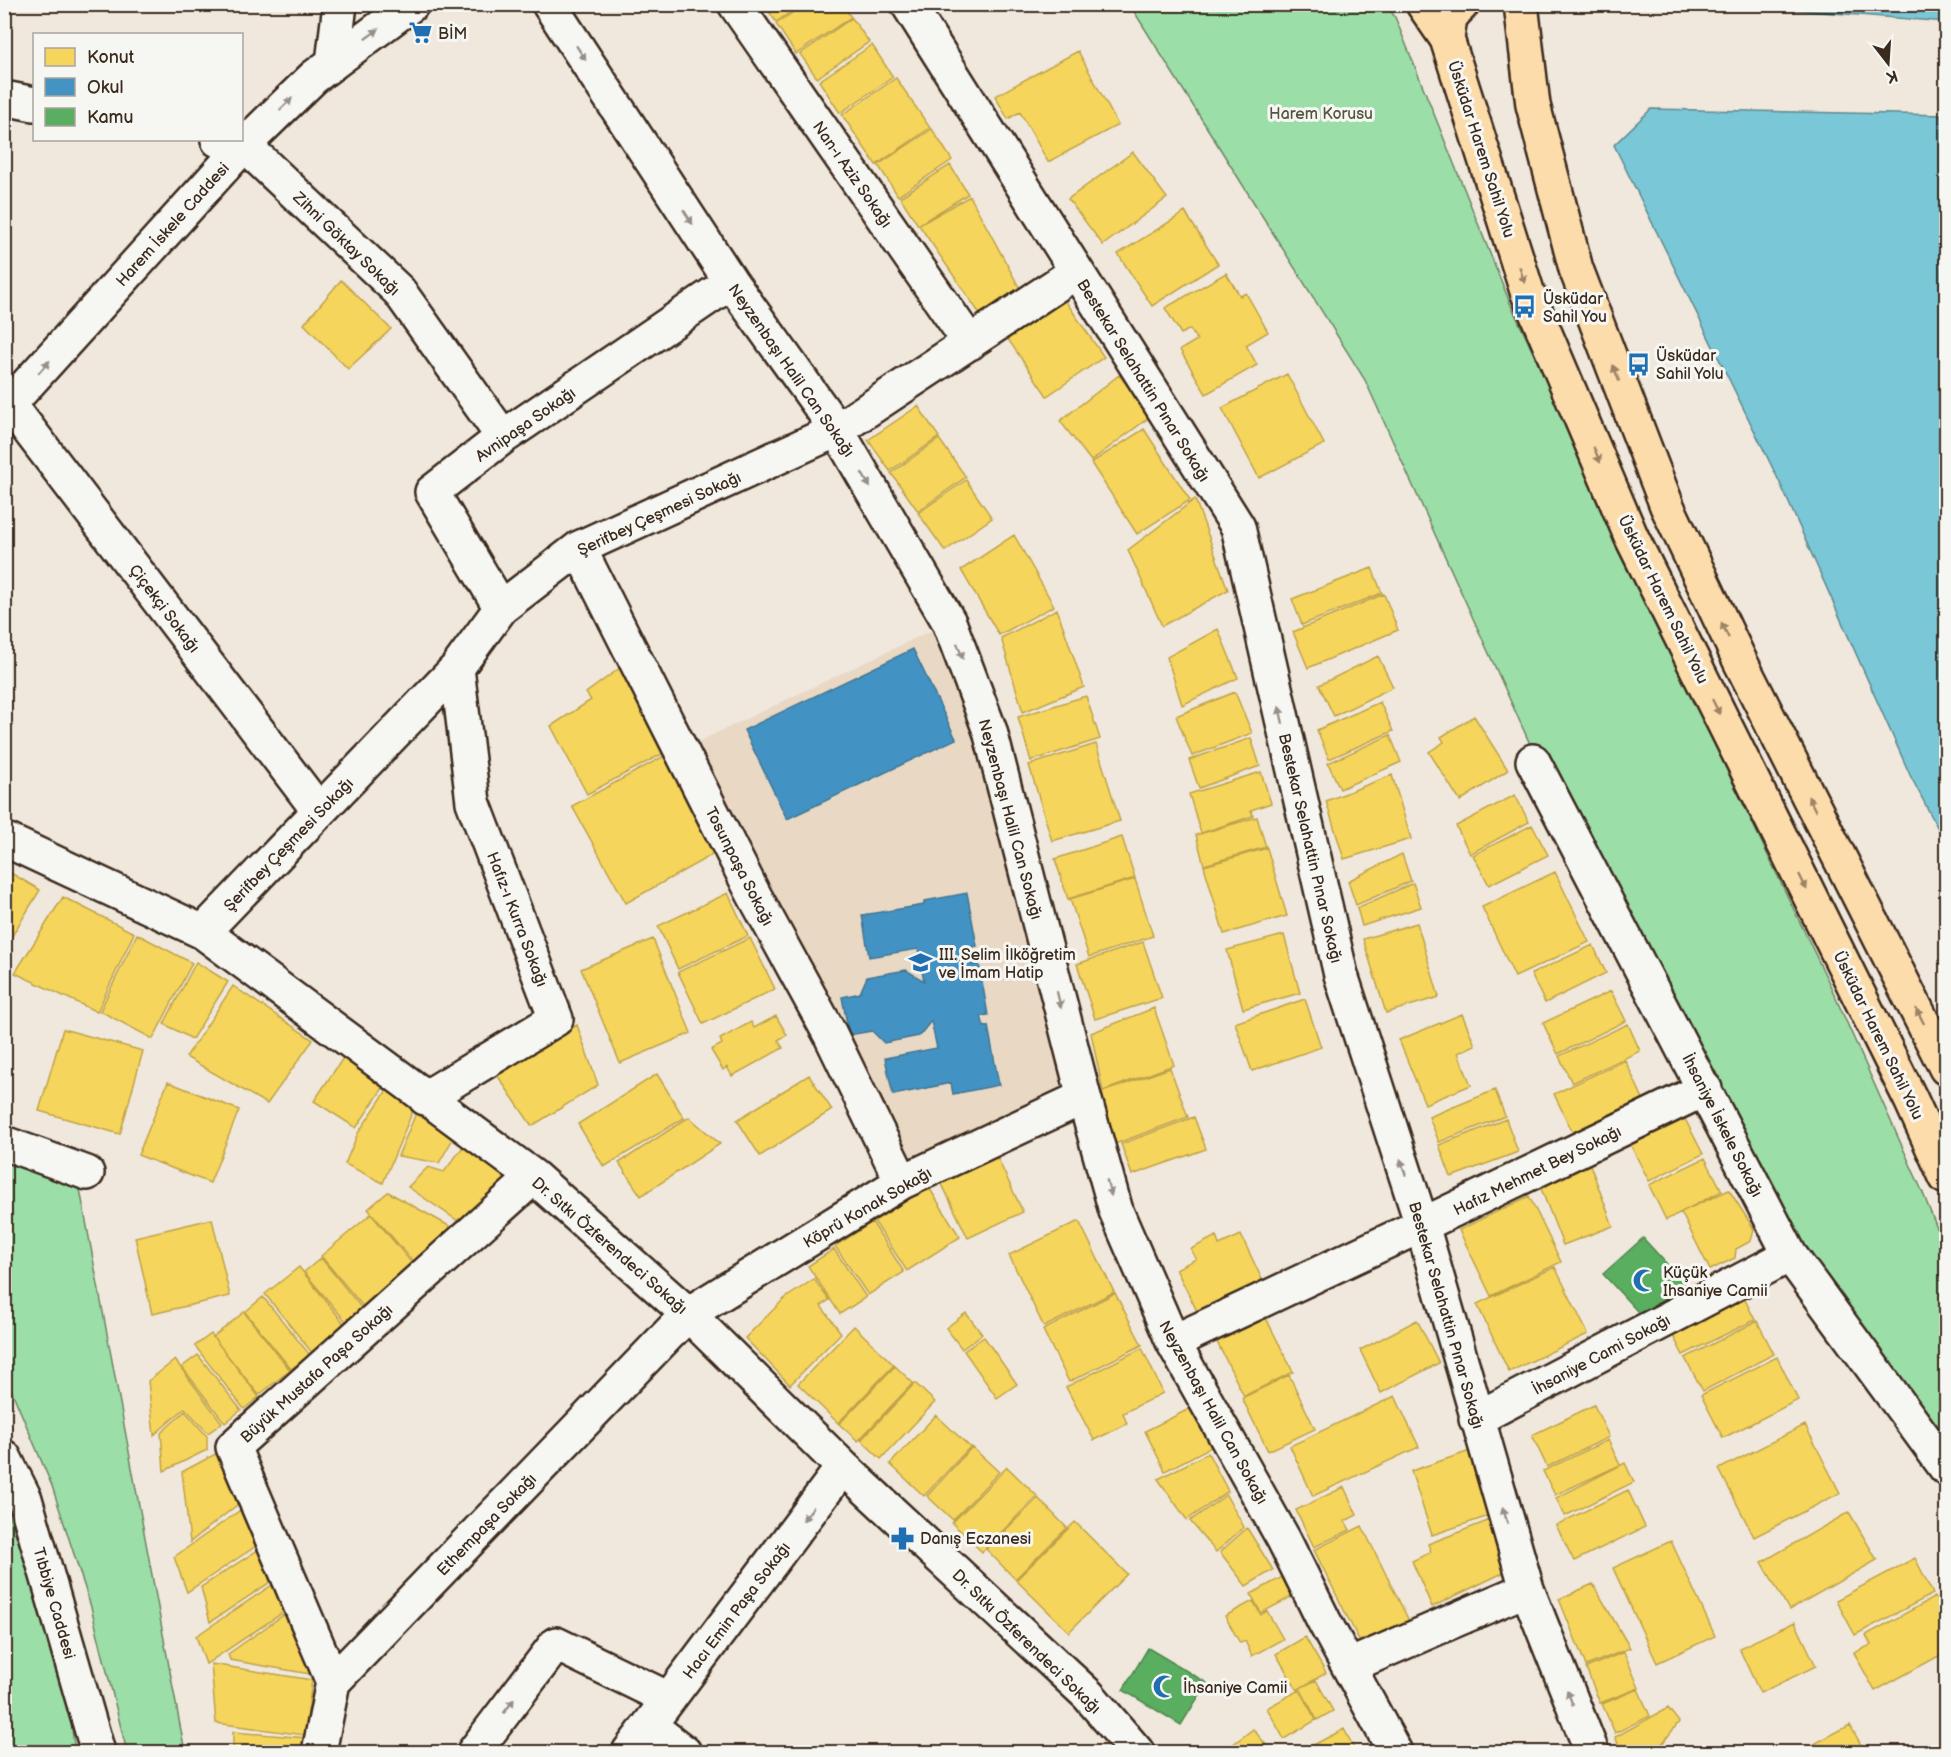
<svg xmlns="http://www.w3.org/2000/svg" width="1951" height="1757" viewBox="0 0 1951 1757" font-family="'Balsamiq Sans',sans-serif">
  <rect width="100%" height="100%" fill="#f0e8dd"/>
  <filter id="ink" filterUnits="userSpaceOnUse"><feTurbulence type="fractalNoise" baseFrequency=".0167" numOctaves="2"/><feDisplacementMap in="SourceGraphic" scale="12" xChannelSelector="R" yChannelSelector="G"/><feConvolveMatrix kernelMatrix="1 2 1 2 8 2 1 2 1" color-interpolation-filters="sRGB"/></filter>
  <g filter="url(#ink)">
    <!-- built -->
    <path fill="#e9d8c4" d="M949,622L1084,1097L902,1182L681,750Z"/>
    <!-- green -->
    <path fill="#9cdea8" stroke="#6c8463" stroke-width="1.5" d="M1386,4L1395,17L1510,303L1724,764L1830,985L1923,1193L1946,1251V1442L1796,1240L1530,744L1365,380L1130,5Z
      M4,1157L80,1189L185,1752H127L91,1607L52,1486L5,1375Z
      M4,1501L41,1607L69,1707L75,1752H5Z"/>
    <!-- water -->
    <path fill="#79c7d7" stroke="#60888d" stroke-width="1.5" d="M1782,5H1946V22L1783,9Z
      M1651,109L1946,115V844L1910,775L1780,483L1614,145Z"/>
    <!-- homes -->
    <path fill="#f6d55c" stroke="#bea249" stroke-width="1.5" d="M764,4H802L776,22Z
      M805,4H842L851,17L796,54L776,24Z
      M852,18L869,42L817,78L800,54Z
      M872,45L893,77L840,113L819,81Z
      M1078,51L1118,125L1048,162L1020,112L1008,119L995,96Z
      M896,78L930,128L876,165L842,115Z
      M932,129L952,160L898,196L878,165Z
      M1133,152L1167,198L1103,245L1068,199Z
      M950,165L968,194L918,225L900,197Z
      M970,196L1025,298L986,323L919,225Z
      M1185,212L1218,264L1152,306L1118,254Z
      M1226,273L1240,296L1246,293L1268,332L1246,345L1257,365L1206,394L1180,350L1197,340L1190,329L1181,334L1165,308Z
      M341,280L391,329L348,369L304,324Z
      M1060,293L1104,357L1047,396L1003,332Z
      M1287,374L1324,444L1259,478L1222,408Z
      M1119,375L1151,416L1091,461L1060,421Z
      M918,406L939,437L890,471L868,440Z
      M1144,429L1190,500L1137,534L1091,463Z
      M939,439L966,477L918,511L891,473Z
      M966,480L992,518L945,551L918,513Z
      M1195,499L1228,590L1162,626L1128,550Z
      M1014,535L1054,606L999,635L961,570Z
      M1372,568L1382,593L1302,625L1292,599Z
      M1384,594L1398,630L1308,668L1293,632Z
      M1057,609L1084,687L1023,712L1001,638Z
      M1218,629L1238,678L1182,705L1167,657Z
      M1378,656L1393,687L1334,716L1319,685Z
      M628,662L675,747L587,794L551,726L591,700L586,693Z
      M1235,692L1252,733L1192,756L1176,716Z
      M1086,696L1100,739L1031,761L1018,717Z
      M1380,702L1393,731L1329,759L1317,730Z
      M1474,716L1508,770L1460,801L1429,752L1444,742L1441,737Z
      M1390,735L1401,762L1340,789L1328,763Z
      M1251,738L1260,766L1199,788L1189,760Z
      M1096,744L1120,821L1052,841L1029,765Z
      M666,755L719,851L626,903L572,806Z
      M1261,772L1271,803L1251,810L1253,816L1201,833L1189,794Z
      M1392,775L1411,839L1344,859L1326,801Z
      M1515,795L1529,822L1470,854L1456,826Z
      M1257,817L1266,847L1204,865L1196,835Z
      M1532,825L1548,855L1489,885L1473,855Z
      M1122,837L1135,878L1068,899L1055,859Z
      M1267,848L1287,916L1224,934L1204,866Z
      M1402,854L1411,881L1356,905L1348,881Z
      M4,869L40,890L4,949Z
      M1555,872L1589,942L1515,977L1482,907Z
      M1135,879L1153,936L1089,957L1070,899Z
      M1413,883L1421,907L1362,926L1357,908Z
      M728,893L748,936L678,969L658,926Z
      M63,897L134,933L97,1012L15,973Z
      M1417,923L1439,997L1386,1013L1363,939Z
      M137,934L192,963L153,1039L100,1011Z
      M1284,935L1300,993L1243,1009L1227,950Z
      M750,938L775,989L703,1024L678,972Z
      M653,939L691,1033L620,1063L581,969Z
      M1143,942L1162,998L1095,1019L1077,964Z
      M1593,945L1606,973L1545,1003L1531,974Z
      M196,962L228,982L192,1039L164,1024Z
      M233,986L313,1040L267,1104L186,1057Z
      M1611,991L1626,1021L1558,1054L1543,1023Z
      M1305,999L1321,1047L1252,1071L1235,1023Z
      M1154,1008L1174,1065L1103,1091L1091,1033Z
      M1462,1014L1475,1045L1458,1053L1471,1085L1425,1104L1399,1040Z
      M776,1016L787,1035L778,1040L783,1048L732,1076L727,1067L723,1070L711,1050L722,1044L720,1039L751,1022L754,1028Z
      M1628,1024L1640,1051L1572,1083L1559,1056Z
      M577,1025L598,1085L532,1126L497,1075Z
      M63,1029L143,1051L120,1134L39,1111Z
      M347,1052L389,1079L356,1128L314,1101Z
      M1625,1060L1645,1103L1575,1137L1554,1094Z
      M1170,1068L1188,1117L1115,1144L1097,1094Z
      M657,1074L684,1118L604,1167L578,1124Z
      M809,1075L832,1110L760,1156L737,1120Z
      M168,1082L239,1110L210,1183L138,1155Z
      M389,1087L416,1103L383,1183L345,1164L358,1133Z
      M1495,1090L1505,1116L1439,1142L1429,1117Z
      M419,1106L458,1130L439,1163L398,1156Z
      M1683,1115L1703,1154L1649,1181L1629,1142Z
      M689,1117L720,1144L641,1196L619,1163Z
      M1194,1117L1206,1149L1132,1175L1121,1144Z
      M1506,1119L1518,1152L1451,1177L1439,1145Z
      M469,1139L525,1176L467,1227L408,1187L428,1167L444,1172Z
      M995,1153L1023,1212L968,1238L940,1180Z
      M1705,1158L1722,1191L1666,1220L1649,1185Z
      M1589,1162L1613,1226L1563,1245L1538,1181Z
      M928,1186L960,1237L907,1271L874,1221Z
      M1729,1190L1754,1229L1751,1241L1736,1249L1735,1258L1710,1270L1681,1212Z
      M388,1192L458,1231L417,1266L368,1209Z
      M1529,1196L1561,1262L1491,1296L1459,1230Z
      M371,1214L416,1268L366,1310L321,1256Z
      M212,1219L230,1296L152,1314L135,1237Z
      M1079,1221L1114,1292L1044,1327L1009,1255Z
      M872,1222L904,1272L868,1295L835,1246Z
      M1241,1235L1267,1290L1202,1321L1176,1269L1196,1259L1191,1249L1216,1236L1219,1245Z
      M834,1249L866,1297L840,1314L808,1266Z
      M321,1258L364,1311L348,1324L304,1272Z
      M299,1267L346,1326L313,1354L265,1294Z
      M1555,1267L1588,1334L1509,1372L1477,1304Z
      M814,1279L829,1300L821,1306L841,1333L790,1385L745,1338L784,1299Z
      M1741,1292L1755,1320L1683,1355L1669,1328Z
      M1115,1293L1142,1345L1069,1382L1043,1330Z
      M263,1297L310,1355L291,1369L245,1312Z
      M244,1312L290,1370L259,1395L213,1337Z
      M966,1313L982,1334L962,1349L946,1328Z
      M1266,1318L1293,1372L1244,1396L1217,1342Z
      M1417,1320L1439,1363L1381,1393L1360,1350Z
      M1757,1321L1774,1354L1703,1391L1685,1358Z
      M854,1326L894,1365L838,1423L798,1384Z
      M211,1334L259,1397L244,1409L195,1346Z
      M984,1337L1017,1384L997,1398L964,1351Z
      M1142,1348L1163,1393L1123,1413L1127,1424L1094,1440L1066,1387Z
      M198,1355L241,1410L225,1423L182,1367Z
      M1777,1357L1798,1400L1723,1438L1701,1395Z
      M175,1360L222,1423L208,1433L185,1408L154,1435L148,1381Z
      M895,1366L913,1383L858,1441L839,1424Z
      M1289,1375L1315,1429L1268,1451L1242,1398Z
      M915,1383L935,1402L881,1459L861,1440Z
      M1395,1396L1419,1447L1313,1496L1290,1446Z
      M1594,1405L1609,1437L1547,1467L1532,1435Z
      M1191,1408L1211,1447L1165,1471L1145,1431Z
      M185,1411L207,1436V1450L164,1471L161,1433Z
      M936,1415L970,1447L924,1496L890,1464Z
      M1805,1425L1840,1493L1754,1537L1719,1469Z
      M1608,1440L1620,1465L1555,1495L1543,1471Z
      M972,1447L999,1472L953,1520L927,1496Z
      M221,1451L246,1498L190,1542L182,1472Z
      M1470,1451L1492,1515L1432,1535L1411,1471Z
      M1208,1453L1228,1491L1187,1520L1158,1479Z
      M1625,1463L1634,1482L1565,1516L1556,1498Z
      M1007,1467L1037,1496L982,1552L952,1523Z
      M1344,1487L1357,1515L1345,1521L1350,1530L1314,1547L1296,1510Z
      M1628,1490L1645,1527L1574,1561L1556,1525Z
      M1226,1495L1244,1527L1216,1552L1190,1521Z
      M1038,1498L1067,1528L1015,1579L986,1549Z
      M242,1509L256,1546L187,1592L174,1557Z
      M1849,1512L1877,1560L1789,1610L1762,1562Z
      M1493,1519L1509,1570L1432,1607L1412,1561L1431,1552L1428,1544Z
      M1075,1522L1127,1574L1069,1632L1016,1580Z
      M1362,1526L1410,1623L1362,1646L1314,1550Z
      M1247,1528L1273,1570L1246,1586L1220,1552Z
      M1671,1541L1715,1636L1657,1663L1613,1568Z
      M264,1546L278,1577L210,1622L201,1587Z
      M1915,1558L1933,1594L1855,1635L1836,1600Z
      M1288,1574L1299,1593L1261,1613L1251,1594Z
      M1593,1584L1630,1648L1586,1666L1559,1599Z
      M272,1585L288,1609L206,1664L196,1636Z
      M1935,1597L1946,1618V1652L1875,1691L1854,1653L1871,1645L1866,1635Z
      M1253,1601L1261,1615L1267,1611L1283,1639L1252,1656L1245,1641L1240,1643L1225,1616Z
      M292,1609L316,1675L230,1660L228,1654Z
      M1795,1622L1816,1666L1760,1693L1739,1648Z
      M1305,1637L1326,1673L1297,1690L1276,1654Z
      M1624,1652L1639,1688L1600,1703L1586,1668Z
      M211,1664L312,1680L305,1735L216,1723Z
      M1316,1680L1333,1711L1317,1720L1300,1688Z
      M1638,1689L1650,1716L1615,1733L1602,1704Z
      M1299,1690L1316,1720L1284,1739L1267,1708Z
      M1668,1708L1679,1722L1658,1749L1650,1752H1622L1615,1737Z
      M1850,1725L1865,1752H1819L1814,1744Z
      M1253,1729L1272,1752H1223Z
      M1344,1729L1356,1752H1300Z
      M233,1732L308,1738L306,1752H233Z"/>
    <!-- schools -->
    <path fill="#4393c3" stroke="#417492" stroke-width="1.5" d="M913,649L956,739L787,819L744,730Z
      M967,893L977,946L969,948L972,965L979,964L988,1015L981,1016L984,1027L988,1026L999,1085L953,1094L951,1083L893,1095L885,1058L937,1048L931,1021L919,1036L884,1043L872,1031L849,1035L842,997L860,993L867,977L906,970L924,981L918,949L869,957L862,915L924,905V901Z"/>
    <!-- public -->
    <path fill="#5aae61" stroke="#51864d" stroke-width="1.5" d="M1643,1238L1688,1287L1648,1323L1603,1274Z
      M1148,1648L1207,1683L1181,1725L1123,1690Z"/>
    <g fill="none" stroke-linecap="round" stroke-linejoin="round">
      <defs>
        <path id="street" d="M549,4L731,282L837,430L949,622L990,731L1084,1097L1116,1211L1173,1342L1284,1540L1324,1621L1395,1752
          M735,4L970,343
          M908,4L1238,527L1341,975L1422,1225L1527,1589L1592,1752
          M4,98L34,104
          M218,140L244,145L399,291L503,437
          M10,405L319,811
          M579,548L753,893L830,1034L902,1182
          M501,608L432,492L503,437L731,282
          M1533,761L1790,1255L1946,1468
          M4,839L203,932L534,1177L688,1314L843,1467L1088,1695L1137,1752
          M203,932L457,668L501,608L579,548L837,430L1076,272
          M425,1098L556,1019L473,802L457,668
          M4,1143L87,1173
          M1173,1342L1422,1225L1705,1089
          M1476,1419L1790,1255
          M1349,1666L1527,1589
          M333,1682L233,1447L534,1177
          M649,1725L684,1752
          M319,1752L333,1682L688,1314L902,1182L1084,1097
          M474,1752L556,1644L669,1699
          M629,1752L843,1467"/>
        <path id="secondary" d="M333,63L340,4
          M4,410L244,145L314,77L412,4
          M4,1457L25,1499L98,1752"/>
        <path id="primary" d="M1423,4L1447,39L1527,291L1631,536L1911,1100L1946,1177
          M1521,4L1533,105L1576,269L1667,506L1740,661L1946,1068
          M1447,39L1450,17L1462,4"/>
      </defs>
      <!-- street casing -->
      <use href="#street" stroke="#3b2a1e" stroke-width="38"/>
      <!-- secondary casing -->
      <use href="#secondary" stroke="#3b2a1e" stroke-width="38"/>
      <!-- primary casing -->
      <use href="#primary" stroke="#3b2a1e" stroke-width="38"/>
      <!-- street -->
      <use href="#street" stroke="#f6f6f2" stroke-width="33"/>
      <!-- secondary -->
      <use href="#secondary" stroke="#f6f6f2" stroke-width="33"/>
      <!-- primary -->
      <use href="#primary" stroke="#fddcac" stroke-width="33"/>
    </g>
    <!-- one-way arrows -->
    <defs><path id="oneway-solid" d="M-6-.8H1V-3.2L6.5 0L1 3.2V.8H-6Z" transform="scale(1.5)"/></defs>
    <g fill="#989088">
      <use href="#oneway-solid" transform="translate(372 34) rotate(-36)"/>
      <use href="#oneway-solid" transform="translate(581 53) rotate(57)"/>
      <use href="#oneway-solid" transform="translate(286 104) rotate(-44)"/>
      <use href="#oneway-solid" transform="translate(688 217) rotate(57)"/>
      <use href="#oneway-solid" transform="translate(44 367) rotate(-48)"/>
      <use href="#oneway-solid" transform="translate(866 480) rotate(60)"/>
      <use href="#oneway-solid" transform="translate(960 651) rotate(70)"/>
      <use href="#oneway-solid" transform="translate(1281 715) rotate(-103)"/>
      <use href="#oneway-solid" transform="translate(1059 1000) rotate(76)"/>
      <use href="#oneway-solid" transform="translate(1403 1167) rotate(-108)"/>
      <use href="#oneway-solid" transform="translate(1109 1188) rotate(74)"/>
      <use href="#oneway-solid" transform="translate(808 1514) rotate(127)"/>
      <use href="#oneway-solid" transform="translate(1505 1515) rotate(-107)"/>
      <use href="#oneway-solid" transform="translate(1570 1698) rotate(-112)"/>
      <use href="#oneway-solid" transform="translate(509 1706) rotate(-53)"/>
    </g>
    <g fill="#9c8365">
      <use href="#oneway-solid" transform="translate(1522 275) rotate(73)"/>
      <use href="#oneway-solid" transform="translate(1616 373) rotate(-111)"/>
      <use href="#oneway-solid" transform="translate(1597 455) rotate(67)"/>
      <use href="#oneway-solid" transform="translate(1725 630) rotate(-115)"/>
      <use href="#oneway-solid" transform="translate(1716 707) rotate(64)"/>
      <use href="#oneway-solid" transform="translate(1812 804) rotate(-117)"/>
      <use href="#oneway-solid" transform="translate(1803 882) rotate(64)"/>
      <use href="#oneway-solid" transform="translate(1920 1016) rotate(-117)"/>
    </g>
  </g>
  <!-- icons -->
  <defs>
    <symbol id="supermarket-bare" viewBox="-9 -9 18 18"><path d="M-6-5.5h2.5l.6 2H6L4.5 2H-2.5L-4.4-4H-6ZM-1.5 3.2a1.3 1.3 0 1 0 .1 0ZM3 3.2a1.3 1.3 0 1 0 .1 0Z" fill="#1f6fb2" stroke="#f6f6f2" stroke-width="2.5" paint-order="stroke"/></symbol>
    <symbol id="bus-bare" viewBox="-9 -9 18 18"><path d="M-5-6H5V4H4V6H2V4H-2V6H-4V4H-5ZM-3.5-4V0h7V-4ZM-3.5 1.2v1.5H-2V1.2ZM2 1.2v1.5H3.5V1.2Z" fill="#1f6fb2" stroke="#f6f6f2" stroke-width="2.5" paint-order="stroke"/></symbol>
    <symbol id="school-bare" viewBox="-9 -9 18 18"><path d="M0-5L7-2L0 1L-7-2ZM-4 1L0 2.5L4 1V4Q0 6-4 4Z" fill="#1f6fb2" stroke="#f6f6f2" stroke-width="2.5" paint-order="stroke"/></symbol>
    <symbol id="mosque-bare" viewBox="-9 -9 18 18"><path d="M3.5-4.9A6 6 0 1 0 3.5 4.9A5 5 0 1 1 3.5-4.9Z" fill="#1f6fb2" stroke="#f6f6f2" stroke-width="2.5" paint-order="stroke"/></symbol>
    <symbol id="pharmacy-bare" viewBox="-9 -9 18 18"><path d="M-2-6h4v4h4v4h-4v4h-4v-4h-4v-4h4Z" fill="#1f6fb2" stroke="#f6f6f2" stroke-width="2.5" paint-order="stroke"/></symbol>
  </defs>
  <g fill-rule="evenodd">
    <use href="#supermarket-bare" x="404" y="16" width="33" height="33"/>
    <use href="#bus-bare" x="1508" y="290" width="33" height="33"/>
    <use href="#bus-bare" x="1622" y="348" width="33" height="33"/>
    <use href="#school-bare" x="904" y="946" width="33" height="33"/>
    <use href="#mosque-bare" x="1628" y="1264" width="33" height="33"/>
    <use href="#pharmacy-bare" x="886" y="1522" width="33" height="33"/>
    <use href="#mosque-bare" x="1148" y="1670" width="33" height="33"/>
  </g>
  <g text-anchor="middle" stroke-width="6" stroke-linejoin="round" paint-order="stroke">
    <!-- poi labels -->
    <g font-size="16" fill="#3b2a1e" stroke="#f6f6f2" text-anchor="start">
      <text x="438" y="39">BİM</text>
      <text x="1543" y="304">Üsküdar<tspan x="1543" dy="18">Sahil You</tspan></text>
      <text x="1656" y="361">Üsküdar<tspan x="1656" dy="18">Sahil Yolu</tspan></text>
      <text x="939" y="960">III. Selim İlköğretim<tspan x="939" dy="18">ve İmam Hatip</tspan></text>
      <text x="1663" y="1278">Küçük<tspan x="1663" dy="18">Ihsaniye Camii</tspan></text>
      <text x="920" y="1544">Danış Eczanesi</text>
      <text x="1183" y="1693">İhsaniye Camii</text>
    </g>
    <!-- park labels -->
    <g font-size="16" fill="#535740" stroke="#f6f6f2">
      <text x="1321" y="119">Harem Korusu</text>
    </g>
    <!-- street labels -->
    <g font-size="16" fill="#3b2a1e" stroke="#f6f6f2">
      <text transform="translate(1482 149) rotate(72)" y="6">Üsküdar Harem Sahil Yolu</text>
      <text transform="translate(853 174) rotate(55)" y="6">Nan-ı Aziz Sokağı</text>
      <text transform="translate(172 224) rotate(-48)" y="6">Harem İskele Caddesi</text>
      <text transform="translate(347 243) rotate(44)" y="6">Zihni Göktay Sokağı</text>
      <text transform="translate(792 370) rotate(55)" y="6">Neyzenbaşı Halil Can Sokağı</text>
      <text transform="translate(1144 380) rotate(58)" y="6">Bestekar Selahattin Pınar Sokağı</text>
      <text transform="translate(525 424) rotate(-35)" y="6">Avnipaşa Sokağı</text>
      <text transform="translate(659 513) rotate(-25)" y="6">Şerifbey Çeşmesi Sokağı</text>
      <text transform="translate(1664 599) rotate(64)" y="6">Üsküdar Harem Sahil Yolu</text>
      <text transform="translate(165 608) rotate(53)" y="6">Çiçekçi Sokağı</text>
      <text transform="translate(1011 819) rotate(75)" y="6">Neyzenbaşı Halil Can Sokağı</text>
      <text transform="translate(288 844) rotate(-46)" y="6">Şerifbey Çeşmesi Sokağı</text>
      <text transform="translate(1311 848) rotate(77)" y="6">Bestekar Selahattin Pınar Sokağı</text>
      <text transform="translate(740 866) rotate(63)" y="6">Tosunpaşa Sokağı</text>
      <text transform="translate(518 919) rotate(69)" y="6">Hafız-ı Kurra Sokağı</text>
      <text transform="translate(1879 1035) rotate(64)" y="6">Üsküdar Harem Sahil Yolu</text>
      <text transform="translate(1723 1125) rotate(63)" y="6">İhsaniye İskele Sokağı</text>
      <text transform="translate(1537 1170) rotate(-26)" y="6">Hafız Mehmet Bey Sokağı</text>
      <text transform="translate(867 1207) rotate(-30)" y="6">Köprü Konak Sokağı</text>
      <text transform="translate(610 1245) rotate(41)" y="6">Dr. Sıtkı Özferendeci Sokağı</text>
      <text transform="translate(1447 1315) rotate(74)" y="6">Bestekar Selahattin Pınar Sokağı</text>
      <text transform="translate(1601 1354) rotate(-28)" y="6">İhsaniye Cami Sokağı</text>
      <text transform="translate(316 1373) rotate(-42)" y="6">Büyük Mustafa Paşa Sokağı</text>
      <text transform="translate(1214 1412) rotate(61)" y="6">Neyzenbaşı Halil Can Sokağı</text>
      <text transform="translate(486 1524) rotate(-46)" y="6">Ethempaşa Sokağı</text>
      <text transform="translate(55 1603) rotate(74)" y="6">Tıbbiye Caddesi</text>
      <text transform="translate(736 1610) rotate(-53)" y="6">Hacı Emin Paşa Sokağı</text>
      <text transform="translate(1027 1641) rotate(44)" y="6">Dr. Sıtkı Özferendeci Sokağı</text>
    </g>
  </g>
  <!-- margin -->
  <rect width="1951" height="1757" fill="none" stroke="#f6f6f2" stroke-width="24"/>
  <rect x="12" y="12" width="1927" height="1733" fill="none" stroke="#3b2a1e" stroke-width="2" filter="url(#ink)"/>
  <!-- legend -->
  <rect x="33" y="33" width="210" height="108" fill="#f6f6f2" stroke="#aba49d" stroke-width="1.5"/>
  <rect x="45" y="48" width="30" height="18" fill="#f6d55c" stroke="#aba49d" stroke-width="1.5"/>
  <text x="87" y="63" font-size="18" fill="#3b2a1e">Konut</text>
  <rect x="45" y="78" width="30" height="18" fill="#4393c3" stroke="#aba49d" stroke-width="1.5"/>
  <text x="87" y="93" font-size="18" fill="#3b2a1e">Okul</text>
  <rect x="45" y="108" width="30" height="18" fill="#5aae61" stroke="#aba49d" stroke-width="1.5"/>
  <text x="87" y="123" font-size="18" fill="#3b2a1e">Kamu</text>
  <!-- north arrow -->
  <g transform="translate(1888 63) rotate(163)" stroke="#f6f6f2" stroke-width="4.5" paint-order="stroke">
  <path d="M0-4.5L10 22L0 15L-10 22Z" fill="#3b2a1e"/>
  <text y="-9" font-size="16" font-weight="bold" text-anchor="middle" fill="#3b2a1e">K</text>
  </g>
</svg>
